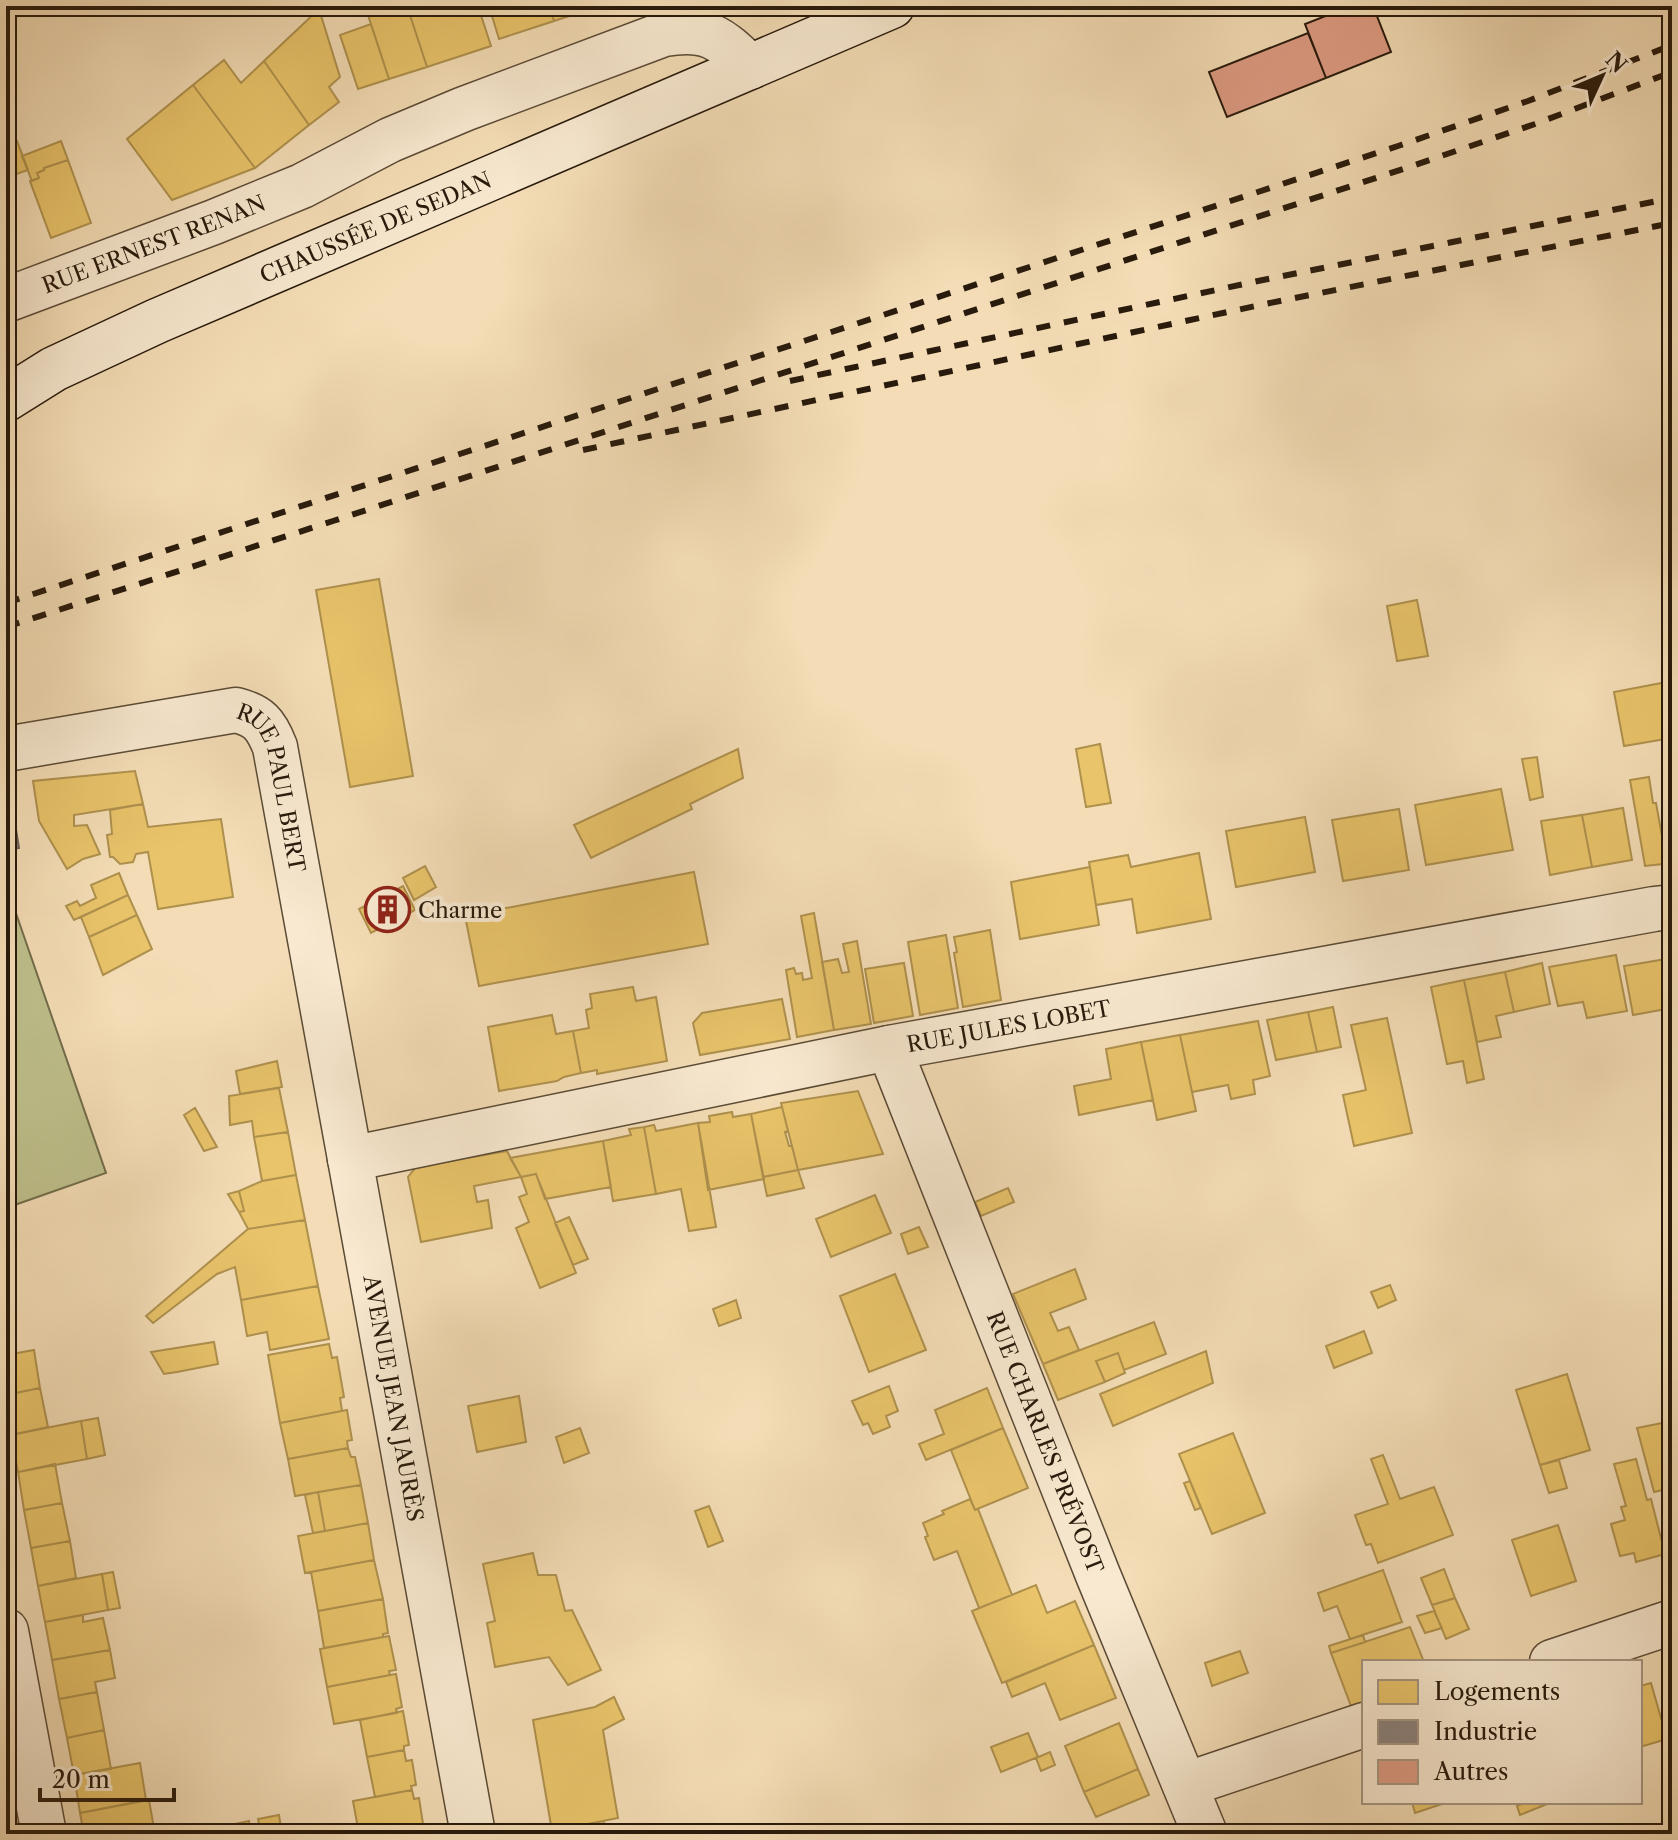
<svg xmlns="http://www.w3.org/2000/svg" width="1678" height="1840" viewBox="0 0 1678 1840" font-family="'Libre Caslon Text',serif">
  <rect width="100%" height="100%" fill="#f4ddb6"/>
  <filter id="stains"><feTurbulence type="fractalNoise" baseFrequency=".0025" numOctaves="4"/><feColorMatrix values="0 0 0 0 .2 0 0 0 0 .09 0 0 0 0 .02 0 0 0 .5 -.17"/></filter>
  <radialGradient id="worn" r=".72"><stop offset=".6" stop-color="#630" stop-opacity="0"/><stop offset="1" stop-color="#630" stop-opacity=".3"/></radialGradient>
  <!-- green -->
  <path fill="#bec08c" stroke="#736d4c" stroke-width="2" d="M10,896L106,1173L6,1208V898Z"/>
  <!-- homes -->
  <path fill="#e9c46a" stroke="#af914e" stroke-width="2" d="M365,6H407L427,67L389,79Z
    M407,6H478L491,46L427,67Z
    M489,6H549L554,21L499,39Z
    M549,6H600L554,21Z
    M319,9L340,77L329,87L339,102L309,125L264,61Z
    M371,24L389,79L358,89L340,35Z
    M224,60L241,83L264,61L309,125L255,168L193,85Z
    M193,85L255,168L172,200L127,139Z
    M17,141L28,170L8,177L6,171V145Z
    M61,141L68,160L44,168V170L37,173L39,178L32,181L22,156Z
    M68,160L91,223L51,238L30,181L39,178L37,173L44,170V168Z
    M379,579L413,776L350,787L316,590Z
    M1417,600L1428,656L1397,661L1387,606Z
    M1672,681V738L1624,746L1614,692Z
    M1100,744L1111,803L1086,807L1076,749Z
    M738,749L743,778L690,804L692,809L591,858L574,825Z
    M1537,757L1543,797L1530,800L1522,759Z
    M135,771L143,804L74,815V826L87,825L100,854L83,859L67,869L39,821L33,781Z
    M1649,777L1653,803H1656L1662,836L1672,834V863L1645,866L1630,780Z
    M1501,789L1513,850L1426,865L1415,805Z
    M143,804L148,827L221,819L233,897L158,909L148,852L136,854L133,862L120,864L113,857H110L107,835L112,834L110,810Z
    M1623,808L1632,860L1592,867L1582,815Z
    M1399,809L1409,870L1343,881L1332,820Z
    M1582,815L1592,867L1550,875L1541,821Z
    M1305,817L1315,872L1236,887L1226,831Z
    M1199,853L1211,919L1137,933L1132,899L1096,905L1089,862L1128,855L1131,867Z
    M425,866L436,887L414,900L403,878Z
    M1090,867L1099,925L1020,939L1011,882Z
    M694,872L708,944L479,986L465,916Z
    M119,873L128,895L74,920L66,906L77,901L80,906L96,898L91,885Z
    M403,886L415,910L371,933L359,909Z
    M128,895L137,915L89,937L81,917Z
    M814,913L834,1030L797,1037L786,970L794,968L796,974L802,973L803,980L812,978L801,916Z
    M137,915L152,949L103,975L89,937Z
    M990,930L1001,1000L963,1007L954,953L957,952L954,937Z
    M946,935L958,1008L920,1015L908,942Z
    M857,941L871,1024L834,1030L822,962L838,959L842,973L849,972L843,944Z
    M1616,955L1627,1011L1587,1018L1583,1002L1558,1006L1549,967Z
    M1672,958V1008L1633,1015L1624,966Z
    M904,963L913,1016L874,1023L865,969Z
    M1542,963L1550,1004L1514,1012L1505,972Z
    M1505,972L1514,1012L1496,1016L1501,1037L1477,1042L1464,980Z
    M1464,980L1484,1079L1467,1083L1463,1061L1447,1064L1431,987Z
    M633,987L636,1001L656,997L667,1061L597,1074V1070L581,1073L573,1031L589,1028L586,1010L592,1008L590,994Z
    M782,999L790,1039L700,1055L693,1023L702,1013Z
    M1333,1007L1341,1047L1317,1052L1308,1012Z
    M1308,1012L1317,1052L1276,1060L1267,1020Z
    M552,1015L556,1034L573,1031L581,1073L564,1077L557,1081L499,1091L488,1027Z
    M1387,1018L1412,1133L1354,1146L1343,1095L1366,1090L1351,1025Z
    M1258,1021L1270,1076L1253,1080L1255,1094L1231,1099L1228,1085L1192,1092L1180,1035Z
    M1180,1035L1196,1111L1157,1120L1141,1042Z
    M1141,1042L1153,1100L1079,1115L1074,1086L1111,1079L1106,1049Z
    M277,1061L282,1087L240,1094L236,1071Z
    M279,1088L288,1132L254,1137L252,1121L230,1125L229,1096Z
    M858,1091L883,1154L798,1170L781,1103Z
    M782,1107L788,1131L785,1132L789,1146H792L798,1170L763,1177L751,1114Z
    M195,1108L217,1147L204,1151L184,1115Z
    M732,1112L733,1117L751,1114L764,1179L708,1190L698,1123L710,1122L709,1116Z
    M698,1123L716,1227L689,1231L681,1189L656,1194L644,1127L654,1125L656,1131Z
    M644,1127L656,1194L613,1201L603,1141L631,1135L629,1129Z
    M288,1132L296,1175L262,1181L254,1137Z
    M603,1141L611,1187L545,1199L536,1174L521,1177L510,1158Z
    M507,1151L521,1177L474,1186L477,1202L488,1200L492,1228L421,1242L408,1177L416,1167Z
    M798,1170L804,1188L767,1196L763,1177Z
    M536,1174L576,1273L540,1288L516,1228L529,1222L519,1197L527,1194L521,1177Z
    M296,1175L305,1220L248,1229L239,1212L244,1211L239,1191L262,1181Z
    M1008,1188L1014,1202L981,1216L975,1202Z
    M239,1191L244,1211L239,1212L228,1194Z
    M875,1195L891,1233L831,1257L816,1219Z
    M569,1217L588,1259L573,1265L555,1223Z
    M305,1220L318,1286L241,1300L235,1267L217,1274L153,1323L146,1316L248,1229Z
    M919,1227L928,1247L908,1254L901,1234Z
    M1075,1269L1086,1299L1050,1313L1058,1331L1069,1327L1079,1350L1043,1364L1013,1294Z
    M895,1274L926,1350L869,1372L840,1296Z
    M1390,1285L1396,1300L1378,1308L1371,1292Z
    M318,1286L329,1339L270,1350L267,1332L247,1336L241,1300Z
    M736,1300L741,1318L719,1326L713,1309Z
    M1154,1322L1166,1354L1124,1370L1118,1353L1096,1361L1105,1382L1058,1400L1043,1364Z
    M1364,1331L1372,1353L1334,1368L1326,1346Z
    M214,1342L218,1364L177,1372L164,1374L151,1352Z
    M329,1344L332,1358L337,1357L344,1397L340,1398L342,1411L280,1423L268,1355Z
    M34,1350L40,1388L6,1395V1355Z
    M1206,1351L1213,1383L1113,1426L1100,1394Z
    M1118,1353L1125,1373L1105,1382L1096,1361Z
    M1567,1374L1590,1450L1540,1465L1516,1390Z
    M889,1386L898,1411L886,1416L890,1427L873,1434L868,1423L863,1425L852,1401Z
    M40,1388L48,1427L11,1435L6,1410V1395Z
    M987,1388L1003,1428L926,1460L919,1444L944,1434L935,1410Z
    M519,1396L526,1442L477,1452L468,1406Z
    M347,1410L352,1440L347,1441L348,1448L288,1459L280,1423Z
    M98,1418L105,1455L87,1459L81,1421Z
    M81,1421L87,1459L18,1472L11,1435Z
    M1672,1421V1488L1654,1492L1637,1428Z
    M580,1428L589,1453L564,1463L556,1437Z
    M1003,1428L1028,1488L975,1510L951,1450Z
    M1233,1433L1265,1513L1212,1534L1179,1454Z
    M348,1448L351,1457H355L361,1485L295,1496L288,1459Z
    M1383,1455L1400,1499L1434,1487L1453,1535L1378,1563L1371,1544L1366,1545L1355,1515L1388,1504L1371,1459Z
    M1636,1459L1647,1500L1651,1499L1665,1554L1636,1562L1634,1553L1620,1556L1611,1524L1625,1520L1621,1507L1626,1506L1614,1464Z
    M1559,1460L1567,1488L1549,1493L1540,1465Z
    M55,1464L62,1503L24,1510L18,1472Z
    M1190,1481L1201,1508L1195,1510L1184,1483Z
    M361,1485L368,1523L325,1531L318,1492Z
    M318,1492L325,1531L313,1533L305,1495Z
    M970,1499L975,1510L978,1509L1012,1595L979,1608L957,1551L934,1560L925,1537L928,1536L923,1523L944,1514L942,1511Z
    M62,1503L70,1541L31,1548L24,1510Z
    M709,1506L723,1541L708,1547L695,1511Z
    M368,1523L374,1560L305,1573L298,1536Z
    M1558,1525L1576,1581L1531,1596L1512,1540Z
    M70,1541L76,1578L38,1586L31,1548Z
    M533,1553L538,1575H556L565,1611L572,1610L601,1670L568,1685L549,1657L495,1667L487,1623L495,1621L483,1564Z
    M374,1560L383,1599L318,1611L311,1572Z
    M1444,1569L1455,1598L1432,1605L1421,1578Z
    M1383,1570L1402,1622L1350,1639L1337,1606L1324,1611L1318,1593Z
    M113,1572L120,1608L108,1610L102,1574Z
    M102,1574L108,1610L45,1622L38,1586Z
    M1036,1585L1047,1613L1075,1601L1094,1645L1002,1683L972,1611Z
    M1455,1598L1469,1629L1446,1639L1432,1605Z
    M383,1599L388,1633L383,1634V1637L324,1648L318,1611Z
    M1434,1611L1442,1628L1425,1633L1417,1616Z
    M83,1615V1622L103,1618L110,1650L52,1660L45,1622Z
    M1410,1627L1424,1662H1364V1702L1351,1706L1331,1653Z
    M1363,1635L1365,1642L1331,1653L1329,1646Z
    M389,1636L396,1670L389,1671L390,1675L327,1687L320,1649Z
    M1094,1645L1116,1698L1060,1720L1045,1683L1012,1697L1006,1682Z
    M110,1650L115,1678L95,1682L97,1692L59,1699L52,1660Z
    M1240,1651L1248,1673L1212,1686L1205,1663Z
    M396,1674L402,1707L396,1709L397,1713L334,1724L327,1687Z
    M1651,1683L1667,1739L1640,1747V1686Z
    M97,1692L104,1730L67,1738L59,1699Z
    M614,1697L624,1719L603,1730L618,1818L552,1831L533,1720L595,1707Z
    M403,1711L409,1745L404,1746V1750L367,1757L360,1720Z
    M1119,1723L1138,1769L1084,1792L1065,1746Z
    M104,1730L111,1769L74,1775L67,1738Z
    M1028,1733L1038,1757L1001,1772L991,1747Z
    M404,1750L406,1761L412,1760L416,1785L411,1786L412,1790L375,1797L367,1757Z
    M1050,1752L1055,1765L1041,1771L1036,1758Z
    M140,1763L146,1800L80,1813L74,1775Z
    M1138,1769L1149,1795L1096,1817L1084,1792Z
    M10,1788L17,1825L6,1827V1789Z
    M412,1790L414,1799L419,1798L423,1824L419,1825V1830L398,1834H359L353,1801Z
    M149,1800L155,1834H84L80,1813Z
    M1412,1802H1448L1415,1813Z
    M1526,1802H1552L1520,1815L1517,1806Z
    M279,1815L282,1834H261L258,1819Z
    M249,1821L251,1834H228L226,1826Z
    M604,1821L606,1834H553L552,1831Z"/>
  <!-- industry -->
  <path fill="#8a817c" stroke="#6d625a" stroke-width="2" d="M14,817L19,848L6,851V819Z"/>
  <!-- building -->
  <path fill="#dd9b83" stroke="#281a0c" stroke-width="2" d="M1351,6H1373L1391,52L1326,78L1305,24Z
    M1308,33L1326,78L1227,117L1209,72Z"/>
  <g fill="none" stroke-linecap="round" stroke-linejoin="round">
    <defs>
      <g id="minor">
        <path id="s1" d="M6,300L214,222L302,186L390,140L464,109L664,34C708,27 719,37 750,67"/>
        <path id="s2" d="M6,749L236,710C259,716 266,724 275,747L473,1834"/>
        <path id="s3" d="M889,1048L1098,1575L1205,1834"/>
        <path id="s4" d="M350,1159L889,1048L1654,909L1672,907"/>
        <path d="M6,1631L44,1834"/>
        <path d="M1552,1662L1672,1622"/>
        <path d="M1185,1785L1364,1725"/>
      </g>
      <g id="secondary">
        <path id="s5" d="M6,399L54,369L157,321L892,6"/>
      </g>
    </defs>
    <!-- minor casing -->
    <use href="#minor" stroke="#5b4b36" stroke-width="47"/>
    <!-- secondary casing -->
    <use href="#secondary" stroke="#281a0c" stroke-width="47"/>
    <!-- minor -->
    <use href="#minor" stroke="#f8e9d0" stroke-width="44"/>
    <!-- secondary -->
    <use href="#secondary" stroke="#f8e9d0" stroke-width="44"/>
    <!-- rail -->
    <path stroke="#281a0c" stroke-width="6" stroke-dasharray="14 14" stroke-linecap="butt" d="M790,381L1258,281L1672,198
      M583,450L1265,304L1672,223
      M6,603L1401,145L1528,101L1672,45
      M6,627L333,521L1409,167L1535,124L1672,72"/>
  </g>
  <!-- icons -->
  <defs>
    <symbol id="building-ring" viewBox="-11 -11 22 22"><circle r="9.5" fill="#f8e9d0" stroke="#8f2418" stroke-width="1.5"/><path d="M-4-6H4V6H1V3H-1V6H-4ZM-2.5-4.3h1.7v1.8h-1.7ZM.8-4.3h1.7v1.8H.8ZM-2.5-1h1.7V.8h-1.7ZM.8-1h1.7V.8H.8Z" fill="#8f2418"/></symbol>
  </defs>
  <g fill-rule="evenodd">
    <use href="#building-ring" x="362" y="884" width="51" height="51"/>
  </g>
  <g text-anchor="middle" stroke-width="8" stroke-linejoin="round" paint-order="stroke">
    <!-- street labels -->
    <g font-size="22" fill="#281a0c" stroke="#f8e9d0">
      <text dy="8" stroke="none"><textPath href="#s5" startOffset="408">CHAUSSÉE DE SEDAN</textPath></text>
      <text dy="8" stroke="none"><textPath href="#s1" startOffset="158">RUE ERNEST RENAN</textPath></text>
      <text dy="8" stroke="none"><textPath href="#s2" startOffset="326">RUE PAUL BERT</textPath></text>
      <text dy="8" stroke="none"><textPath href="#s4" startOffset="672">RUE JULES LOBET</textPath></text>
      <text dy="8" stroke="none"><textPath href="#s2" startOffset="952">AVENUE JEAN JAURÈS</textPath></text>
      <text dy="8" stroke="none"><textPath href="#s3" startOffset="424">RUE CHARLES PRÉVOST</textPath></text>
    </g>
    <!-- poi labels -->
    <g font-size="22" fill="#281a0c" stroke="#f8e9d0" text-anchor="start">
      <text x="418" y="918">Charme</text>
    </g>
  </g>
  <!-- margin -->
  <rect width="1678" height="1840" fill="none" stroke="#f4ddb6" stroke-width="32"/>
  <rect x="8" y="8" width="1662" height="1824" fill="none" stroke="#281a0c" stroke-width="4"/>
  <rect x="16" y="16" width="1646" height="1808" fill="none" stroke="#281a0c" stroke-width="2"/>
  <!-- legend -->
  <rect x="1362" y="1660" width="280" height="144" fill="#f8e9d0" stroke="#a59682" stroke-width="2"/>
  <rect x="1378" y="1680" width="40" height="24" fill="#e9c46a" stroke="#a59682" stroke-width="2"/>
  <text x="1434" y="1700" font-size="24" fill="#281a0c">Logements</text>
  <rect x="1378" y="1720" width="40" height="24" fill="#8a817c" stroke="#a59682" stroke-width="2"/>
  <text x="1434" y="1740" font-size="24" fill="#281a0c">Industrie</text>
  <rect x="1378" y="1760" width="40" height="24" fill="#dd9b83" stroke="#a59682" stroke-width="2"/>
  <text x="1434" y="1780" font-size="24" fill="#281a0c">Autres</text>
  <!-- north arrow -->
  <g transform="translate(1602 76) rotate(46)" stroke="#f8e9d0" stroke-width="6" paint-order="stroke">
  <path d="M0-6L14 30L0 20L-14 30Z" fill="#281a0c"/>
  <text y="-12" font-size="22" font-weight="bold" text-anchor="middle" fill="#281a0c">N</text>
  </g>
  <!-- scale -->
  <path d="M40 1788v12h134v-12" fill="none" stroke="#281a0c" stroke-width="4"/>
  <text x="52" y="1788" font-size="24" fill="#281a0c" stroke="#f8e9d0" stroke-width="6" paint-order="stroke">20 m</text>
  <rect width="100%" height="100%" filter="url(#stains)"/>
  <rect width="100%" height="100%" fill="url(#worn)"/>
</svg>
